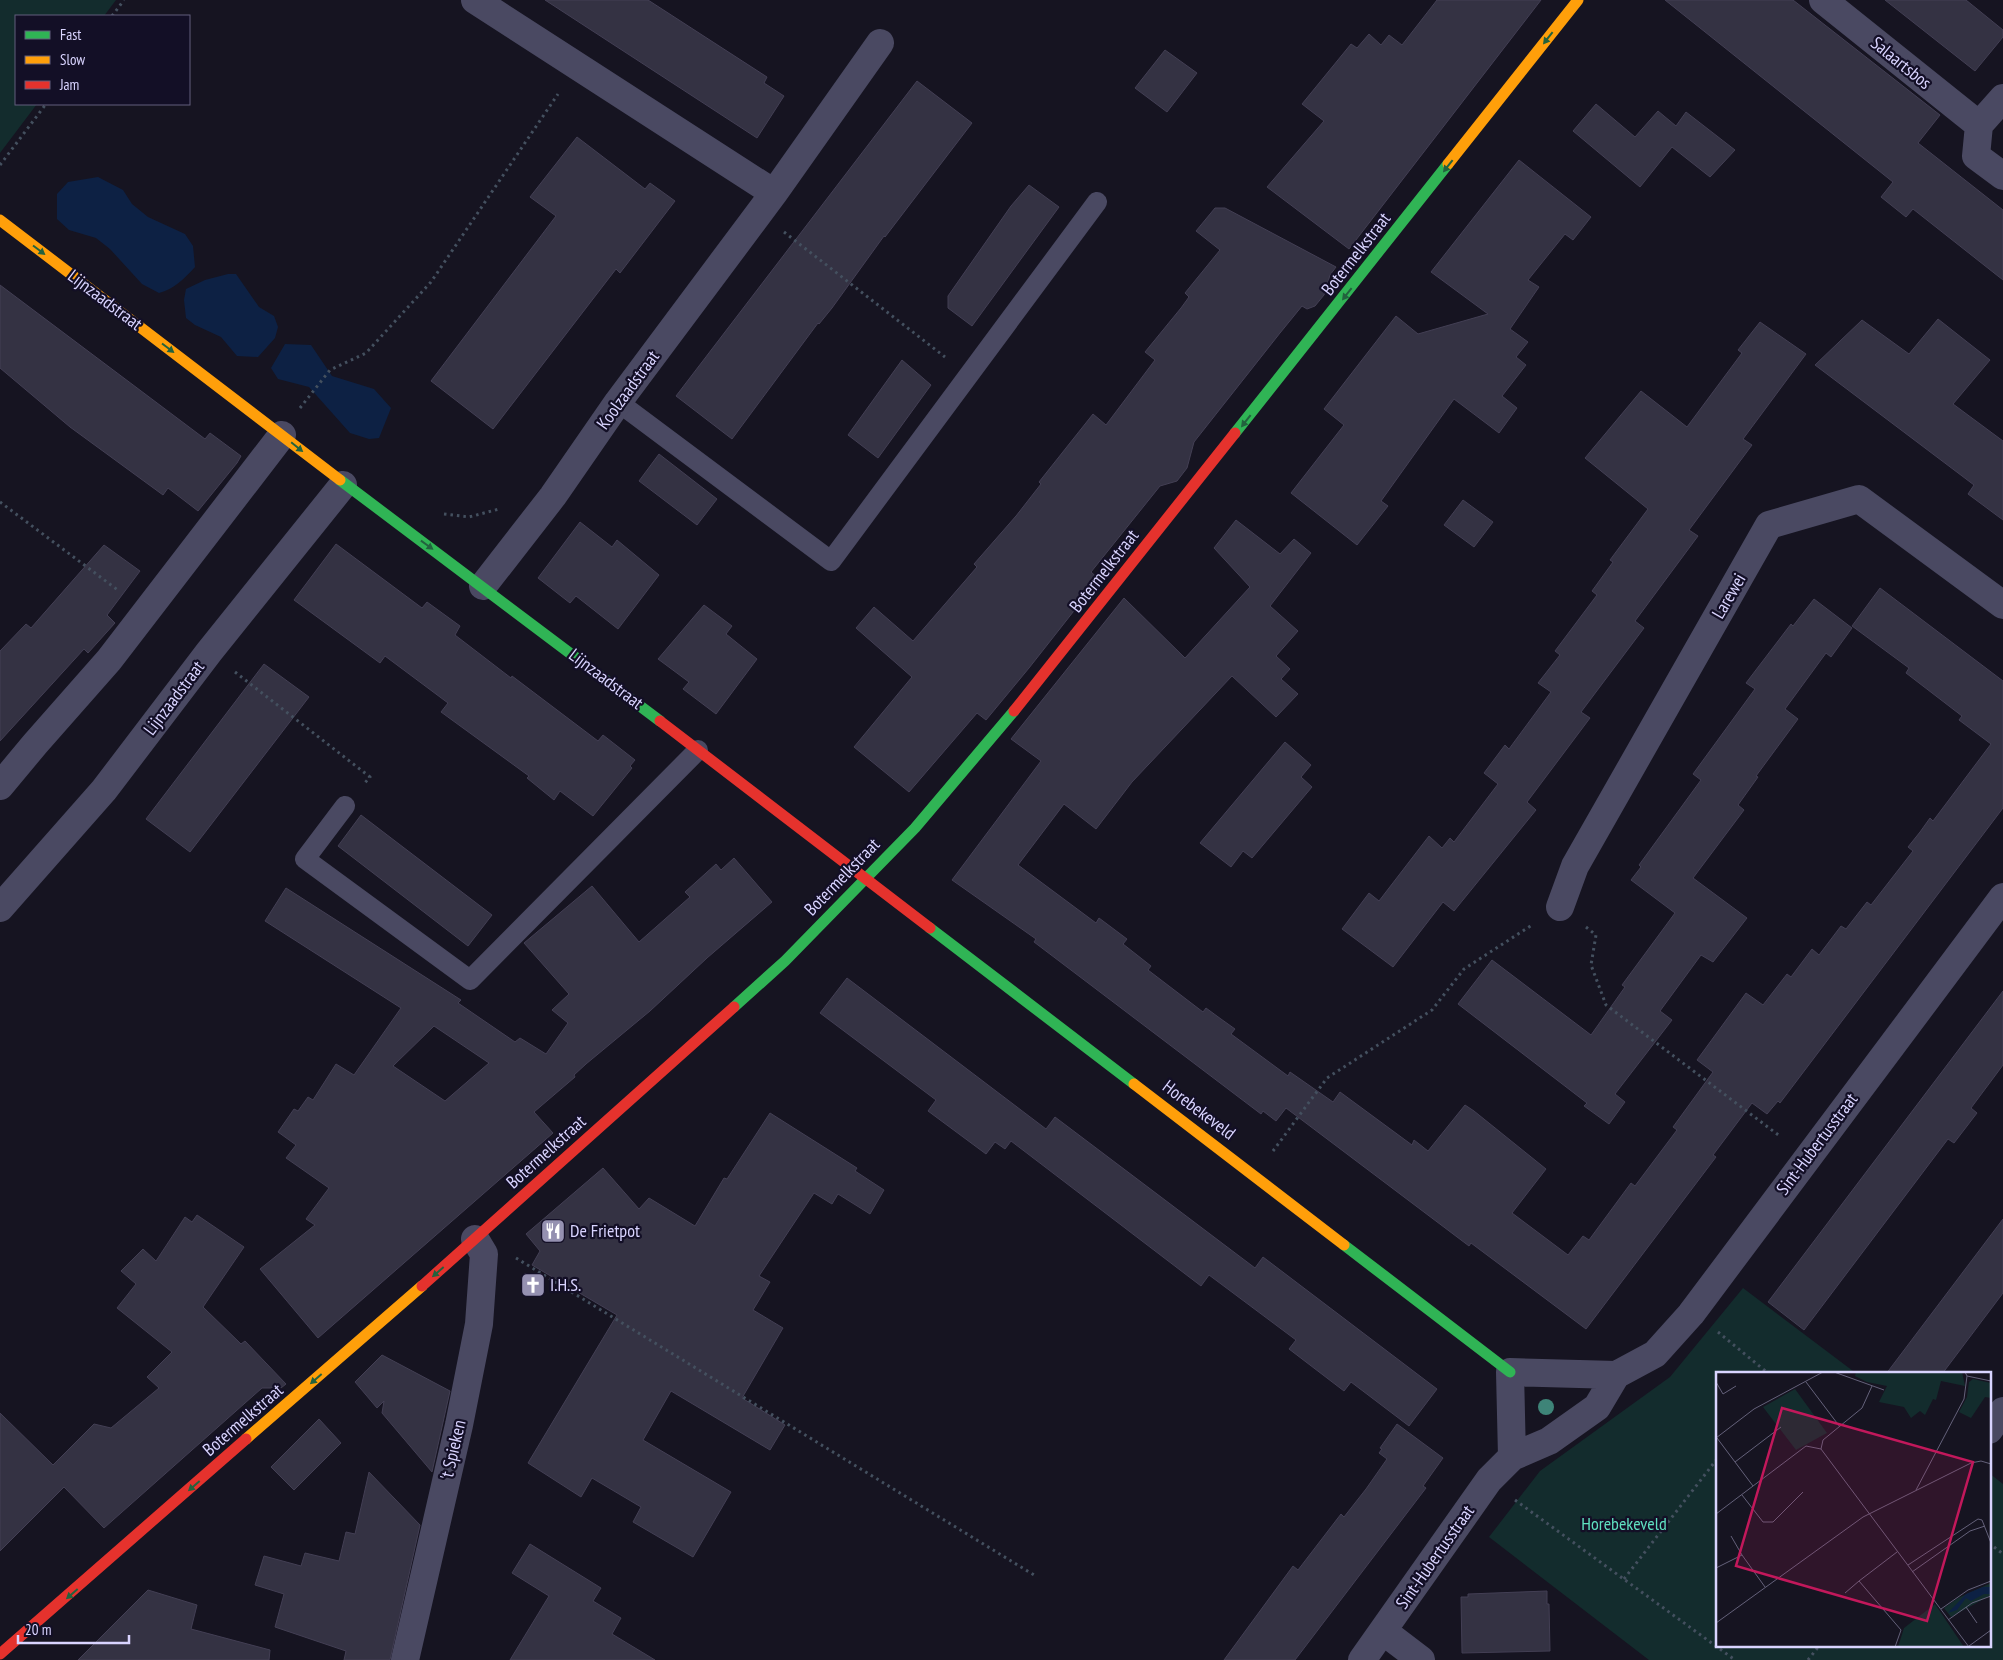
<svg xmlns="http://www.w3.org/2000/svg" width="2003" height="1660" viewBox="0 0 2003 1660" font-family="'PT Sans Narrow',sans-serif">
  <rect width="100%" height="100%" fill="#161421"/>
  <!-- green -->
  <path fill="#132c2d" d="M0,0H116L104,16H16V104H37L0,153Z
    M1743,1288L1857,1374H1717V1646H1989V1473L2003,1484V1660H1649L1489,1537L1540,1471L1670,1377Z"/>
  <!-- water -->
  <path fill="#0d2144" d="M98,177L123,190L132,204L148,217L185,234L193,246L195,267C184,279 174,289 159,293L142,284L110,249L96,238L69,230L57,219V194L68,182Z
    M228,274H236L259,307L274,316L278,327L275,338L258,357L237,356L221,337L195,325L186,318L184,300L186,289L205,280Z
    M285,344L311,345L332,376L374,389L391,408L379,438L369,439L350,433L309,387L278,379L271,368Z"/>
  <!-- building -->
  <path fill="#343243" stroke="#433f54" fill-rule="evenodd" d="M545,0H648L767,77L764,83L784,96L757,138Z
    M1437,0H1541L1349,249L1267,187L1324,121L1302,104L1351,44L1357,48L1369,34L1381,45L1389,35L1402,45Z
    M1665,0H1793L1940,115L1918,143L2003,210V280L1913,209L1906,217L1881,197L1893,182Z
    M1885,0H1966L2003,30V37L1975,71Z
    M1165,50L1197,73L1167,112L1135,88Z
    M917,81L972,123L885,237L884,236L832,308L819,324L818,323L732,439L676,396Z
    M1596,104L1635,137L1658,111L1676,126L1686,112L1735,150L1710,177L1672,147L1640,187L1573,131Z
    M577,137L645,189L650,183L675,201L620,273L616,269L493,429L431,381L556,216L530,197Z
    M1519,160L1591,217L1573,240L1565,234L1528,280L1539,287L1510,329L1528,342L1516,357L1526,365L1502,396L1517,408L1499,433L1454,399L1381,501L1388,506L1357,545L1291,493L1344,425L1324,409L1396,316L1418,334L1488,314L1431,272Z
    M1029,185L1059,207L972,326L948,308V296L1011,206Z
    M1215,208H1225L1336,267L1330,275L1324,295L1315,306L1307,309L1302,306L1280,333L1194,442L1187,468L1177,481L1160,486L1091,572L1099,579L1029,668L986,720L977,713L909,792L854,747L912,677L856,628L874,607L913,641L977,567L974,564L1016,516L1041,484L1039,482L1093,414L1106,425L1155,360L1145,352L1181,308L1189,297L1185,293L1220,250L1196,231Z
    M0,285L205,439L210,433L241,456L237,463L198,511L168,488L163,495L70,427L0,368Z
    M1938,319L1990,360L1953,404L2003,441V520L1968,494L1974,485L1815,365L1862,320L1909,354Z
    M1760,322L1806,354L1743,439L1752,445L1689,530L1698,536L1635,621L1644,628L1581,712L1590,718L1527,802L1536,810L1454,911L1443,902L1393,967L1342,929L1369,893L1379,901L1429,836L1442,848L1450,838L1454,842L1498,784L1484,773L1505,745L1509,749L1551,692L1538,683L1560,655L1555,651L1597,595L1592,591L1613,562L1610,560L1648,509L1585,458L1641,391L1687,427L1742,353L1738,350Z
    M902,360L931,385L878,458L848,435Z
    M659,454L717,499L697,525L639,481Z
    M1463,500L1493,522L1474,547L1444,525Z
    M1236,520L1280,554L1294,539L1311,553L1270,606L1298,631L1276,656L1290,669L1281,679L1298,694L1276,717L1232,676L1132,782L1096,829L1064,804L1018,865L1096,923L1099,918L1127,939L1123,944L1151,966L1148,970L1203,1012L1206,1008L1221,1019L1235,1029L1231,1034L1288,1076L1290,1072L1333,1102L1340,1092L1412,1145L1414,1140L1428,1151L1465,1105L1474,1111L1546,1169L1512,1213L1568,1255L1583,1236L1589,1240L1631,1183L1635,1186L1677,1130L1673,1127L1713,1072L1697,1060L1746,993L1763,1005L1787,974L1791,977L1812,949L1819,955L1841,926L1846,929L1867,902L1871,905L1913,851L1908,847L1920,832L1930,818L1933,821L1991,744L1959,720L1962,716L1906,673L1909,668L1852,626L1880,588L2003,681V808L1780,1103L1778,1101L1767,1114L1752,1103L1713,1155L1716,1157L1586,1329L1471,1243L1469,1246L1286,1108L1276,1121L1263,1111L1261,1114L1034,942L1036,939L952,880L1041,761L1011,739L1124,598L1185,658L1250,587L1214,548Z
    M580,522L612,547L617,540L659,575L618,629L576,596L570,603L538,578Z
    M336,544L422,608L427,602L460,626L455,635L511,678L512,676L598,741L603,735L635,760L630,766L632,768L593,816L560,791L554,800L527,778L529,776L441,712L448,703L385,656L380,663L294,600Z
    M104,545L140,571L107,615L115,623L88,653L84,649L0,741V651L26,624L31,628Z
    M1814,599L1852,628L1831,657L1826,653L1785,709L1798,719L1756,776L1758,777L1738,805L1744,810L1693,878L1747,918L1713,962L1701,955L1660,1011L1672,1020L1615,1094L1625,1102L1609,1124L1584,1106L1587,1103L1458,1004L1492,960L1591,1035L1625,987L1622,985L1675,913L1631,880L1641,867L1639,865L1701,780L1693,774L1755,689L1746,683L1791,624L1793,626Z
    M704,605L732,626L726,634L757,659L716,714L683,689L689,682L658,659Z
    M264,664L309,697L190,852L146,819Z
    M1285,742L1311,765L1301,777L1312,787L1252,858L1243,851L1231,867L1200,843Z
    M361,815L492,915L468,946L338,846Z
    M734,858L772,902L707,958L650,1011L586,1064L574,1075L575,1077L534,1112L553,1133L318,1338L260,1269L315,1225L306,1219L329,1188L286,1158L296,1145L278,1132L294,1109L298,1111L308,1097L313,1100L336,1064L354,1075L401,1008L265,921L286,888L461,1000L458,1003L515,1042L520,1038L546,1054L568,1023L552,1010L569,994L524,943L592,886L639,942L690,897L685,892L716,864L721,870ZM434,1026L489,1063L445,1101L393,1066Z
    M847,978L1046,1129L1055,1117L1255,1268L1263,1257L1437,1389L1409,1426L1351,1382L1344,1391L1289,1349L1296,1340L1209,1275L1201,1286L1011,1141L1005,1149L995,1142L986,1154L928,1111L936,1100L820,1013Z
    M2003,991V1065L1971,1108L1977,1113L1954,1143L1948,1139L1804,1330L1768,1302Z
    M770,1113L857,1168L855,1171L884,1190L870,1214L838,1194L832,1204L814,1193L759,1276L770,1282L753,1310L783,1328L742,1398L785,1425L770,1450L671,1391L643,1440L731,1492L693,1557L633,1522L641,1507L592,1478L581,1497L528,1463L617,1315L532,1265L540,1251L526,1234L603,1168L639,1209L649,1198L695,1226L724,1178L727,1179Z
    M197,1215L244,1247L203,1307L241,1344L245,1341L286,1384L281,1388H262L104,1528L64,1487L0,1551V1413L53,1465L94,1424L111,1428L159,1388L147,1377L172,1352L117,1308L136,1284L121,1271L143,1249L156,1261L185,1217L192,1222Z
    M2003,1219V1293L1942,1374H1886Z
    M382,1355L450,1391L432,1472L382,1413L384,1401L377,1408L355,1382Z
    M319,1419L341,1443L294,1490L271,1467Z
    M1397,1424L1443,1458L1423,1486L1426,1488L1295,1660H1224L1293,1566L1298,1570L1341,1514L1344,1517L1366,1489L1387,1459L1379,1453L1382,1449L1380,1448Z
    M369,1472L420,1525L390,1660H344L346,1651L275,1627L284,1594L255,1585L264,1556L301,1566L305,1553L339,1561L346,1532L355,1534Z
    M530,1544L601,1588L593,1601L621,1618L612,1634L655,1660H510L549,1596L512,1573Z
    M148,1590L197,1605L191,1629L270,1650L269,1660H78Z
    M1547,1591V1604H1549L1550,1651L1462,1653L1461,1597H1468V1594Z"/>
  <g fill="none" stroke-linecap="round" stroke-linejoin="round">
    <!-- path -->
    <path stroke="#44505f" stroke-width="3" stroke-dasharray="2.5 4" stroke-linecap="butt" d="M112,16L124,0
      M0,165L46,104
      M784,232L945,357
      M300,408L330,370L366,353L431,282L558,94
      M0,502L119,591
      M444,514L469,517L499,509
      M235,672L370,777L363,785
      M1586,927L1596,935L1591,965L1606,1005L1781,1137
      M1273,1151L1327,1078L1432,1010L1464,969L1532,925
      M516,1258L1034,1575
      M1718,1332L1769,1374
      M1515,1500L1735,1660
      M1989,1543L2003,1554
      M1624,1579L1717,1459
      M1808,1660L1819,1646"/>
    <!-- lane -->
    <path stroke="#4a4962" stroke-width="20" d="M618,402L831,561L1097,202
      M345,806L305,859L470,980L698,750"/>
    <!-- street -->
    <path stroke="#4a4962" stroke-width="28" d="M475,0L774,193L618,402L553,496L483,586
      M1823,0L1979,125
      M2003,98L1979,125L1976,156L2003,176
      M774,193L880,43
      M0,786L35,744L109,660L282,435
      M1560,907L1575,866L1769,525L1859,499L2003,605
      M0,908L104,790L209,652L343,485
      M1989,1430L2003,1411
      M1512,1457L1549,1441L1597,1407L1616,1375
      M1383,1631L1421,1660
      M405,1660L459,1425L479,1324L484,1254L475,1239
      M1362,1660L1489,1480L1512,1457L1510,1372L1616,1375L1655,1354L1691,1314L2003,897"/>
    <!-- fast -->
    <path stroke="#30b455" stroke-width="11" d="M1235,433L1448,164
      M340,480L660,721
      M930,928L1134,1084
      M734,1007L785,961L915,828L1014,711
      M1344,1245L1510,1372"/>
    <!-- slow -->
    <path stroke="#ff9f0a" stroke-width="11" d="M1448,164L1578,0
      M0,220L340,480
      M1134,1084L1344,1245
      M246,1439L422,1286"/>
    <!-- jam -->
    <path stroke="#e5322d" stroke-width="11" d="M1014,711L1235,433
      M660,721L930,928
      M422,1286L734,1007
      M0,1654L246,1439"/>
  </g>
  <!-- trees -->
  <circle fill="#3e8478" cx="1546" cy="1407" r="8"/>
  <!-- one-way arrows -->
  <defs><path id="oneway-solid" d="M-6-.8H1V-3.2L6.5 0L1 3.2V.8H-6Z" transform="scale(1.25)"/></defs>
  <g fill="#22623e">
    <use href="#oneway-solid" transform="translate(1548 38) rotate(128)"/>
    <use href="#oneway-solid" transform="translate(1448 166) rotate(128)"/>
    <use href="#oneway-solid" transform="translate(39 250) rotate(37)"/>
    <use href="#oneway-solid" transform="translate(1347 294) rotate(128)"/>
    <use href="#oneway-solid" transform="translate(168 348) rotate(37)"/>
    <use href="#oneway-solid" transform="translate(1246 421) rotate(128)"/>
    <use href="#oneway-solid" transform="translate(297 447) rotate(39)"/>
    <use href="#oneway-solid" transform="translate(427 545) rotate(36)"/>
    <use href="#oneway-solid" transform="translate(438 1272) rotate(139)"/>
    <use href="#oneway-solid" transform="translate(316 1379) rotate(139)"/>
    <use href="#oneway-solid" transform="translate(194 1486) rotate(139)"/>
    <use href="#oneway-solid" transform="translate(72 1594) rotate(139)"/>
  </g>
  <!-- icons -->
  <defs>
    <symbol id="restaurant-square" viewBox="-11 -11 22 22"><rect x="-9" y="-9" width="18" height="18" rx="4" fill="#9591b1" stroke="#130f26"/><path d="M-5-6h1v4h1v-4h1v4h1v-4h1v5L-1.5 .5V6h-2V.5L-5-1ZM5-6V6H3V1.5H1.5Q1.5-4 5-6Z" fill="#fff"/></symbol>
    <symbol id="church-square" viewBox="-11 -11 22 22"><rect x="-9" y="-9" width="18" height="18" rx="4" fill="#9591b1" stroke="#130f26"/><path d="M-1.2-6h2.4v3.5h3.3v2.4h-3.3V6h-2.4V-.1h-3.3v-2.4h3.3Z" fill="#fff"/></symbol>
  </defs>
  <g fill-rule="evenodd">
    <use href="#restaurant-square" x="539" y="1217" width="28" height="28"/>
    <use href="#church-square" x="519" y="1271" width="28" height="28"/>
  </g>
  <g text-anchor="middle" stroke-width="4.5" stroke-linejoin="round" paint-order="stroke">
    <!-- street labels -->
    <g font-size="18" fill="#d9d4ff" stroke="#130f26">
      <text transform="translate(1901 63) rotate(39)" y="6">Salaartsbos</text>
      <text transform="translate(1356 254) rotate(-52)" y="6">Botermelkstraat</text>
      <text transform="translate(105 300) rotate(37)" y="6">Lijnzaadstraat</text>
      <text transform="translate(628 390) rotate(-54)" y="6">Koolzaadstraat</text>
      <text transform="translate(1104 571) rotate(-52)" y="6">Botermelkstraat</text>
      <text transform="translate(1729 596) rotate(-60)" y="6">Larewei</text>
      <text transform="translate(606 679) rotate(37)" y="6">Lijnzaadstraat</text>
      <text transform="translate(174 698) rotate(-53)" y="6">Lijnzaadstraat</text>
      <text transform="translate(842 877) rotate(-46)" y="6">Botermelkstraat</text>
      <text transform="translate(1199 1110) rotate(37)" y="6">Horebekeveld</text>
      <text transform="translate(1817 1144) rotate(-53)" y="6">Sint-Hubertusstraat</text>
      <text transform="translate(546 1152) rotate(-42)" y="6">Botermelkstraat</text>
      <text transform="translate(243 1420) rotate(-41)" y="6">Botermelkstraat</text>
      <text transform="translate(453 1450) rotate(-77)" y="6">'t Spieken</text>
      <text transform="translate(1435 1557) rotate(-55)" y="6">Sint-Hubertusstraat</text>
    </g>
    <!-- poi labels -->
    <g font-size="18" fill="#d9d4ff" stroke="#130f26" text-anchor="start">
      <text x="570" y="1237">De Frietpot</text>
      <text x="550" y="1291">I.H.S.</text>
    </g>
    <!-- park labels -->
    <g font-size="18" fill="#5fe0c0" stroke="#130f26">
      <text x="1624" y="1530">Horebekeveld</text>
    </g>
  </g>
  <!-- overview -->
  <g transform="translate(1716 1372)">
    <rect width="275" height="275" fill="#161421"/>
    <path d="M140,0H246L249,14L225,9L220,28L217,27L209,43L204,39L195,46L188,35L163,30L171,14L151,10L139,4ZM257,7L275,11V26L269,25L255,46L243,40L251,25L253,10ZM79,17L111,61L80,78L47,35ZM275,211V223L235,245L228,236L242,226ZM219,232L248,275H182L188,256Z" fill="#132c2d"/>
    <path d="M267,215H275V222H268L255,229L250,226L241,238L232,241L250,222Z" fill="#0d2144"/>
    <path fill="none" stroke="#64617a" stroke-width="1" d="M118,0L168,18M249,0L251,4L275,9M0,10L7,22L20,14M90,10L124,55M0,66L38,37L107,0M1,66L37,114M105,77L253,275M105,77L107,68L146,36L156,14M19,90L65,55M200,118L248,27L251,4M26,123L47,150H57L87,120M0,142L90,74L105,77M26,183L49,215M192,193L262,147L266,148L275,171M0,196L26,183L15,164M196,200L254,159L269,154M129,221L143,209M250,235L261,251M225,237L252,218L275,209M232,248L256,231L275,224M0,251L147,145L255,91L265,89L275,92M253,274L275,258M179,275L185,258L143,209L181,180"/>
    <path fill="#c2185b" fill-opacity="0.15" stroke="#c2185b" stroke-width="2.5" d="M66,36L257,90L211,249L20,194Z"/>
    <rect width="275" height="275" fill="none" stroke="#d9d4ff" stroke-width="2.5"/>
  </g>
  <!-- legend -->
  <rect x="15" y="15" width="175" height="90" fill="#130f26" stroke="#625e7d"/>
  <rect x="25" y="31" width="25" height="8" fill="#30b455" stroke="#625e7d"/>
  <text x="60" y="40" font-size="15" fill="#d9d4ff">Fast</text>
  <rect x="25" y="56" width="25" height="8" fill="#ff9f0a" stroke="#625e7d"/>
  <text x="60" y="65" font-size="15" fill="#d9d4ff">Slow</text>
  <rect x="25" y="81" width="25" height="8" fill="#e5322d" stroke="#625e7d"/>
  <text x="60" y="90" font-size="15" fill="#d9d4ff">Jam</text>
  <!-- scale -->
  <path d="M18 1635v8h111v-8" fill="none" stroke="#d9d4ff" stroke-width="2.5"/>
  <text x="25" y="1635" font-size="15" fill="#d9d4ff" stroke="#130f26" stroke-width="4" paint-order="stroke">20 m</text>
</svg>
